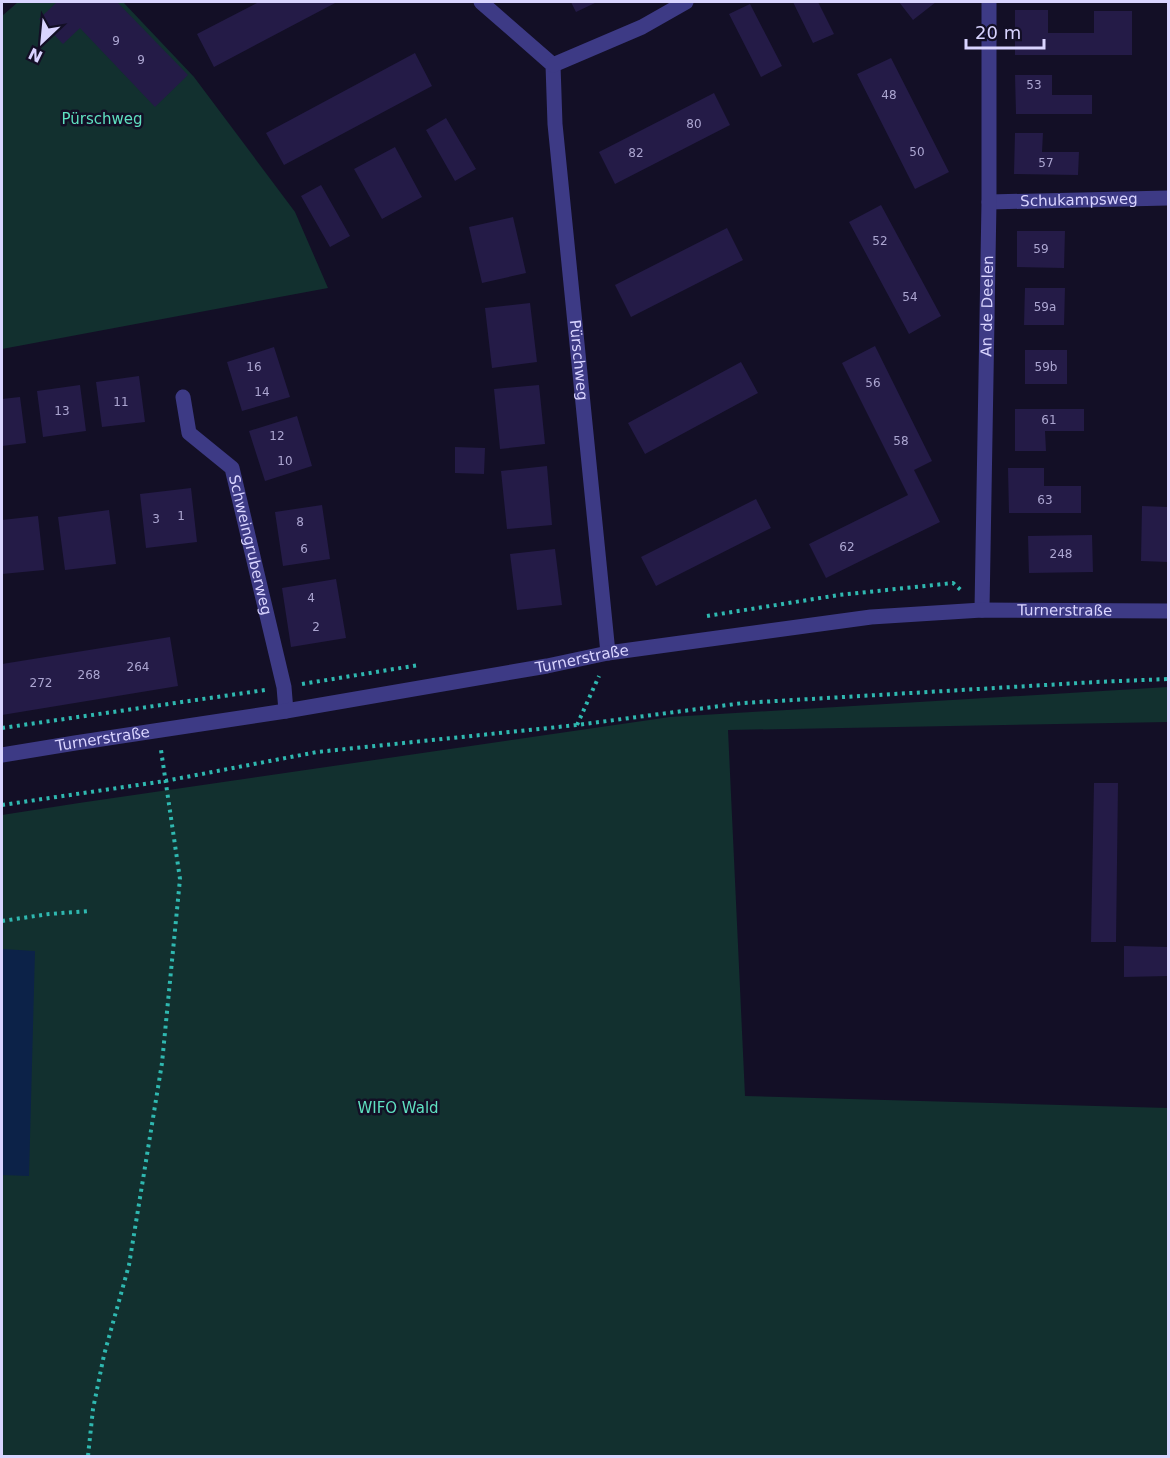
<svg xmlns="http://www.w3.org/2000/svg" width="1170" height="1458" viewBox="0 0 1170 1458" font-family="'DejaVu Sans',sans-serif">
  <rect width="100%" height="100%" fill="#130f26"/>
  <!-- green -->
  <path fill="#12302f" d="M18,2H123L194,77L295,212L328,288L2,349V16Z
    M1168,687V722L728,730L745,1096L1168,1108V1456H2V815L79,803L670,717Z"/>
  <!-- water -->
  <path fill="#0c2248" d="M2,949L35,951L29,1176L2,1175Z"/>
  <!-- building -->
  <path fill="#241b47" d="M57,2H117L188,75L155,107L80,28L63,44L39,19Z
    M259,2H337L214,67L197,34Z
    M571,2H597L576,12Z
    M793,2H818L834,34L813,43Z
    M899,2H936L913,20Z
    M750,4L782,66L761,77L729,14Z
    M1015,10H1048V33H1094V11H1132V55H1015Z
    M415,53L432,86L284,165L266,133Z
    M891,58L949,172L915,189L857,74Z
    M1015,75H1052V95H1092V114H1016Z
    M714,93L730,125L615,184L599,152Z
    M446,118L476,169L455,181L426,130Z
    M1015,133H1043L1042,152H1079L1078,175L1014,174Z
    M395,147L422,197L382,219L354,169Z
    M321,185L350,236L330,247L301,196Z
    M881,205L941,316L909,334L849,222Z
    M513,217L526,273L482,283L469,227Z
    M727,228L743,260L631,317L615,285Z
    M1017,231H1065L1064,268L1017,267Z
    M1025,288H1065L1064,325H1024Z
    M530,303L537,362L492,368L485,308Z
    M875,346L932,461L914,470L940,522L826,578L809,544L908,495L842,363Z
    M274,347L290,397L242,411L227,362Z
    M1025,350H1067V384H1025Z
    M741,362L758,393L645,454L628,423Z
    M139,376L145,422L102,427L96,382Z
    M80,385L86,431L43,437L37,391Z
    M539,385L545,444L500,449L494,389Z
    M20,397L26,443L2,446V399Z
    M1015,409H1084V431H1045L1046,451H1015Z
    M297,416L312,466L265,481L249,431Z
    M455,447L485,448L484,474L455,473Z
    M547,466L552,525L507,529L501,471Z
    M1008,468H1044V486H1081V513H1009Z
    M191,488L197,542L146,548L140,494Z
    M756,499L771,528L656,586L641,557Z
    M322,505L330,559L283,566L275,512Z
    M1142,506L1168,507V562L1141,561Z
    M109,510L116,564L65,570L58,517Z
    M38,516L44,570L2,574V520Z
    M1092,535L1093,572L1029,573L1028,536Z
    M555,549L562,605L517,610L510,554Z
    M336,579L346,638L291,647L282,588Z
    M170,637L178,686L2,715V664Z
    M1094,783H1118L1116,942H1091Z
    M1124,946L1168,947V976L1124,977Z"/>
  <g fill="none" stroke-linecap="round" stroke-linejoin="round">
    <!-- path -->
    <path stroke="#2fb8b0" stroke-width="4" stroke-dasharray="3 4.5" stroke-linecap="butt" d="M707,616L839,595L953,583L962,591
      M302,684L419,665
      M577,725L599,676
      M2,728L265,690
      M2,805L165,781L317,752L577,725L743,703L1096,682L1168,679
      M2,921L49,914L89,911
      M88,1456L93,1409L104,1355L129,1265L162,1063L180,879L161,750"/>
    <!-- street -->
    <g stroke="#3d3a85" stroke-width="15">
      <path id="s1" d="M481,2L553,65L555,124L608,653"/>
      <path d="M553,65L642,27L686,2"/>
      <path id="s2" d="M989,202L1168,198"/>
      <path id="s3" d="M183,397L189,433L232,468L284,687L286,711"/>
      <path id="s4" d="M982,610L989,202V2"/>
      <path id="s5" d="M2,755L75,743L286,711L547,666L608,653L871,617L982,610L1168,611"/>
    </g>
  </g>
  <g text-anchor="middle" stroke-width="5" stroke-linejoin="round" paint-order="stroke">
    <!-- number labels -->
    <g font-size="12" fill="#aca6d1">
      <text x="116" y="45">9</text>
      <text x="141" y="64">9</text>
      <text x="1034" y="89">53</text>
      <text x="889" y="99">48</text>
      <text x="694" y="128">80</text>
      <text x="917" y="156">50</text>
      <text x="636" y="157">82</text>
      <text x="1046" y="167">57</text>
      <text x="880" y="245">52</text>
      <text x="1041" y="253">59</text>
      <text x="910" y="301">54</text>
      <text x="1045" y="311">59a</text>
      <text x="254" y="371">16</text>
      <text x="1046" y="371">59b</text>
      <text x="873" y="387">56</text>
      <text x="262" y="396">14</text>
      <text x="121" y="406">11</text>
      <text x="62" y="415">13</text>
      <text x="1049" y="424">61</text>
      <text x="277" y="440">12</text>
      <text x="901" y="445">58</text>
      <text x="285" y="465">10</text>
      <text x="1045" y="504">63</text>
      <text x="181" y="520">1</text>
      <text x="156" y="523">3</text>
      <text x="300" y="526">8</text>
      <text x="847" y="551">62</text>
      <text x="304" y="553">6</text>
      <text x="1061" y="558">248</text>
      <text x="311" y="602">4</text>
      <text x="316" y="631">2</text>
      <text x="138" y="671">264</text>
      <text x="89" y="679">268</text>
      <text x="41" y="687">272</text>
    </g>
    <!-- park labels -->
    <g font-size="15" fill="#5fe0c0" stroke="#130f26">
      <text x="102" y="124">Pürschweg</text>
      <text x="398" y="1113">WIFO Wald</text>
    </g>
    <!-- street labels -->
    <g font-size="15" fill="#d9d4ff" stroke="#130f26">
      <text dy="5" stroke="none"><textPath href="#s2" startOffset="90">Schukampsweg</textPath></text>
      <text dy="5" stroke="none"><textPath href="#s4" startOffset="304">An de Deelen</textPath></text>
      <text dy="5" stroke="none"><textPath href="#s1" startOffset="392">Pürschweg</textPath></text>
      <text dy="5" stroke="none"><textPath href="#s3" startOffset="171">Schweingruberweg</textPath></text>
      <text dy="5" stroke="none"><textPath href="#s5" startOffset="1074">Turnerstraße</textPath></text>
      <text dy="5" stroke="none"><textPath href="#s5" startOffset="588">Turnerstraße</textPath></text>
      <text dy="5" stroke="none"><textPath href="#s5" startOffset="102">Turnerstraße</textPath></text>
    </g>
  </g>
  <!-- border -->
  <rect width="1170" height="1458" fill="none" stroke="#d9d4ff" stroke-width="6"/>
  <!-- north arrow -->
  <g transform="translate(42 42) rotate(206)" stroke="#130f26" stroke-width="4.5" paint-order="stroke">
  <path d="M0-4.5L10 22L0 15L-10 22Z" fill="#d9d4ff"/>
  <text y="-9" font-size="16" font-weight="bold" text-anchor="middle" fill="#d9d4ff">N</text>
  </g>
  <!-- scale -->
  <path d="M966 39v9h78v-9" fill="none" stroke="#d9d4ff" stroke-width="3"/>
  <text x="975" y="39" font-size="18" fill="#d9d4ff" stroke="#130f26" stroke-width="4.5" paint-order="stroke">20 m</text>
</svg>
